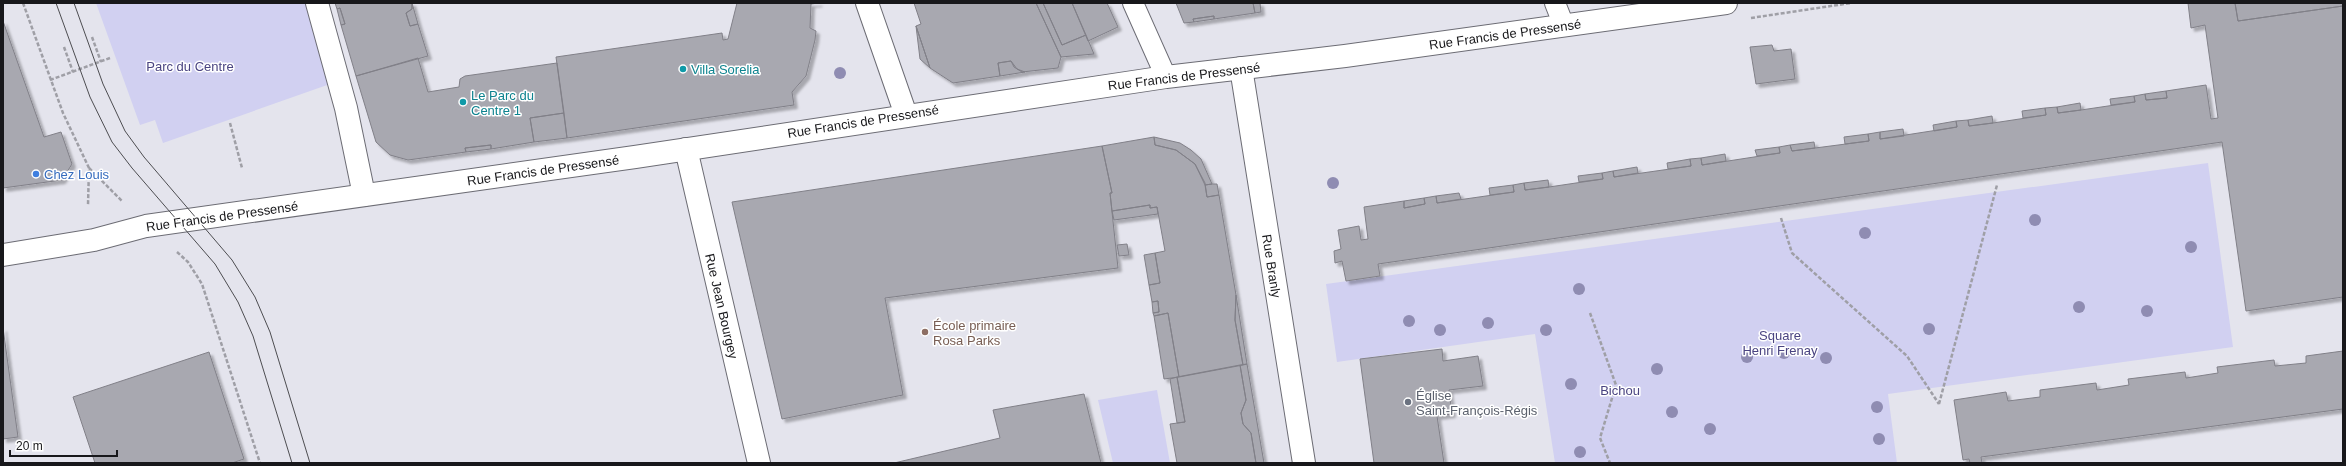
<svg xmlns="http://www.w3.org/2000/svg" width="2346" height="466" viewBox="0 0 2346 466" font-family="Arial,sans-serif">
  <defs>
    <filter id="shadow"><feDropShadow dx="3.5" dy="3.5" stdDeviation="1" flood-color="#0004"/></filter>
  </defs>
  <rect width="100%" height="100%" fill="#e4e4ed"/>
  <!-- green -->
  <path fill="#d1d0f1" d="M96,3H306L330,84L163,143L155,120L140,125Z
    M2208,163L2233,347L1888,394L1897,463H1555L1535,334L1337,362L1326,284Z
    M1157,390L1170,463H1113L1098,400Z"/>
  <!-- building -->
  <path fill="#a8a8b0" stroke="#818088" filter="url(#shadow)" d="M335,3H412V9L406,13L410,26L418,24L428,56L356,76L341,25L345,24L340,8L337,9Z
    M412,3L418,24L410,26L406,13L412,9Z
    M737,3H819L811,4L810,28L816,31L815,40L806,76L792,92L794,105L567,138L556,57L722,33L723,40L728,39Z
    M914,3H1036L1061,57L1058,68L1022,72L1014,67L1011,61L998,63L1000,76L953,83L930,68L916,26L921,24Z
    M1036,3H1043L1062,45L1086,35L1094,54L1061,57Z
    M1043,3H1072L1086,35L1062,45Z
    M1072,3H1107L1118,27L1088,41Z
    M1176,3H1253L1255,13L1214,19V16L1193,19L1194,22L1184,23Z
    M1253,3H1260L1261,12L1255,13Z
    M2188,3H2235L2238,21L2343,6V297L2246,311L2222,142L1378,264L1380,276L1346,281L1342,261L1335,263L1334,251L1341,249L1338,230L1359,226L1361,240L1368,239L1364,207L1404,201V208L1425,204L1424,198L1436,196L1437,203L1514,192L1513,185L1524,183L1525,190L1549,187L1603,179L1602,173L1613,171L1614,177L1691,166L1690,159L1701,158L1702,165L1780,153L1779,147L1790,145L1792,151L1869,141L1868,134L1880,132V139L1957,127L1956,121L1968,120L1969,126L1993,123L2046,115L2045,108L2057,107L2058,113L2081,110L2135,102L2134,96L2145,94L2146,100L2167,98L2166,91L2206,85L2211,119L2218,118L2205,25L2191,28Z
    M2235,3H2343V6L2238,21Z
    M340,8L345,24L341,25L337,9Z
    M1214,16V19L1194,22L1193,19Z
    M3,21L44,137L61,132L72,164L62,180L3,188Z
    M916,26L930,68L920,59Z
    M1772,45L1774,51L1791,49L1795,79L1756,84L1750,47Z
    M418,58L428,92L459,87L460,79L465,76L557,63L564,113L530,118L534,142L491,149V145L465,148L466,152L408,160L390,155L376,142L356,76Z
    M1011,61L1017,69L1025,72L1000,76L998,63Z
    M2166,91L2167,98L2146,100L2145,94Z
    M2134,96L2135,102L2111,105L2110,99Z
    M2080,103L2081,110L2058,113L2057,107Z
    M2045,108L2046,115L2023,118L2022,111Z
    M564,113L567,138L534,142L530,118Z
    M1992,116L1993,123L1969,126L1968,120Z
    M1956,121L1957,127L1934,131L1933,125Z
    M1903,129L1904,136L1880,139V132Z
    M1868,134L1869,141L1845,144L1844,137Z
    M1154,137L1180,143L1191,150L1201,159L1212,184L1205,185L1195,164L1176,150L1155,145Z
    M1154,137L1155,145L1176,150L1195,164L1205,183L1207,197L1219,195L1236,295L1235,320L1243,365L1179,377L1168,313L1154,316L1153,313L1159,312L1158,301L1152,302L1149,285L1160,283L1155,253L1165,251L1157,207L1150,208V205L1112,211L1110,193H1112L1102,146Z
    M1814,142L1815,148L1792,151L1790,145Z
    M491,145V149L466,152L465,148Z
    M1102,146L1112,193H1110L1118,268L885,298L903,395L782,419L732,202Z
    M1779,147L1780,153L1757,156L1755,150Z
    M1725,154L1726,161L1702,165L1701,158Z
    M1690,159L1691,166L1668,169L1667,163Z
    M1637,167L1638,173L1614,177L1613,171Z
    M1602,173L1603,179L1579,182L1578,176Z
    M1548,180L1549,187L1525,190L1524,183Z
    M1212,184H1217L1219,195L1207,197L1205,185Z
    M1513,185L1514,192L1490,195L1489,188Z
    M1459,193L1461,199L1437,203L1436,196Z
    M1424,198L1425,204L1404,208V201Z
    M1150,205V208L1157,207L1158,214L1114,220L1112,211Z
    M1127,244L1129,255L1119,256L1117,245Z
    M1155,253L1160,283L1149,285L1144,255Z
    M1236,295L1247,364L1243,365L1235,320Z
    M1158,301L1159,312L1153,313L1152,302Z
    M1168,313L1179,377L1164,379L1154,316Z
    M3,328L18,437L3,439Z
    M1442,349L1443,361L1478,356L1483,386L1449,390L1452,414L1437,416L1444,463H1374L1360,359Z
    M2343,351V409L1981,457L1982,463H1970L1969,459L1963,460L1954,400L2006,392L2008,401L2040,397V390L2096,383L2097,390L2129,385L2128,379L2185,372L2186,378L2218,373L2217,367L2274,360L2275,366L2306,363V356Z
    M209,352L244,459L232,463H95L73,397Z
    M1247,364L1264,463H1256L1251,433L1243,424L1241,413L1246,400L1240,365Z
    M1240,365L1246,400L1241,413L1243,424L1251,433L1256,463H1177L1170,424L1185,422L1177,377Z
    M1177,377L1185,422L1177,423L1170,379Z
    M1084,394L1101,463H894L1000,438L993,410Z"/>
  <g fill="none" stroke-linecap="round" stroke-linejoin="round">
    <defs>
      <path id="lane" d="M1133,3L1166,77
        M1555,3L1564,26"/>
      <path id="street" d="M317,3L346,108L364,195
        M867,3L906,115
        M1241,68L1304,463
        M686,149L759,463"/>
      <path id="secondary" d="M3,255L94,240L146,226L635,157L1166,77L1345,56L1726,3"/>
    </defs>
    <!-- lane casing -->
    <use href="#lane" stroke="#6c6c74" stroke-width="22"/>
    <!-- street casing -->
    <use href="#street" stroke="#6c6c74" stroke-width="24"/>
    <!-- secondary casing -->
    <use href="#secondary" stroke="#6c6c74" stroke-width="24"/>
    <!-- path -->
    <path stroke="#9f9fa6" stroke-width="2.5" stroke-dasharray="4 2" stroke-linecap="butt" d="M23,3L63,113L89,168L88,205
      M1751,18L1851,3
      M92,37L101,62
      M64,47L73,72
      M50,80L110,58
      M230,123L242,168
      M89,168L122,201
      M1781,218L1792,253L1907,356L1939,404
      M177,252L188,262L202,284L260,463
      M1590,313L1616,385L1600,438L1610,463
      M1939,404L1997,185"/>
    <!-- lane -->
    <use href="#lane" stroke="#fff" stroke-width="20"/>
    <!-- street -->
    <use href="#street" stroke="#fff" stroke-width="22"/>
    <!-- secondary -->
    <use href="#secondary" stroke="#fff" stroke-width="22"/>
    <!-- tram -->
    <path stroke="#4d4d51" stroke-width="1" d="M56,3L90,97L112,142L132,168L215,264L238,302L253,336L292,463
      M74,3L103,84L125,131L144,157L232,260L255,297L270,332L310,463"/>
  </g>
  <!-- trees -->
  <g fill="#8f8cb2">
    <circle cx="840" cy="73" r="6"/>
    <circle cx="1333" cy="183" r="6"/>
    <circle cx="2035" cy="220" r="6"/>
    <circle cx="1865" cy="233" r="6"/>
    <circle cx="2191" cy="247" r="6"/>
    <circle cx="1579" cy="289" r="6"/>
    <circle cx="2079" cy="307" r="6"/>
    <circle cx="2147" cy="311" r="6"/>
    <circle cx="1409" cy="321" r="6"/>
    <circle cx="1488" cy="323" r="6"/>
    <circle cx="1929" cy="329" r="6"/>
    <circle cx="1440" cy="330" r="6"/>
    <circle cx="1546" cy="330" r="6"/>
    <circle cx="1784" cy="353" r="6"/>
    <circle cx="1747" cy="357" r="6"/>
    <circle cx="1826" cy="358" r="6"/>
    <circle cx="1657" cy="369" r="6"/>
    <circle cx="1571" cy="384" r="6"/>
    <circle cx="1877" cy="407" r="6"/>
    <circle cx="1672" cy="412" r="6"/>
    <circle cx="1710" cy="429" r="6"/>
    <circle cx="1879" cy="439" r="6"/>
    <circle cx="1580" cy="452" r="6"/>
  </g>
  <!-- markers -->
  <g fill="#0f9aa8" stroke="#fff" stroke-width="1.5">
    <circle cx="683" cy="69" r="4"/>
    <circle cx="463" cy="102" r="4"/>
  </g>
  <circle fill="#3f7fe0" stroke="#fff" stroke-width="1.5" cx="36" cy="174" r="4"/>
  <circle fill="#8d6e63" stroke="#fff" stroke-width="1.5" cx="925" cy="332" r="4"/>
  <circle fill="#6b7280" stroke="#fff" stroke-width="1.5" cx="1408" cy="402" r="4"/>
  <g text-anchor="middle" stroke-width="3" stroke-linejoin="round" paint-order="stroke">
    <!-- street labels -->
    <g font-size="13" fill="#18181b" stroke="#fff">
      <text transform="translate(1505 34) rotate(-8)" y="5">Rue Francis de Pressensé</text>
      <text transform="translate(1184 76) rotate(-7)" y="5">Rue Francis de Pressensé</text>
      <text transform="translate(863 121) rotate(-9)" y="5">Rue Francis de Pressensé</text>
      <text transform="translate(543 170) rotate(-8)" y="5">Rue Francis de Pressensé</text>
      <text transform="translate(222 216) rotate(-8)" y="5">Rue Francis de Pressensé</text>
      <text transform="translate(1272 266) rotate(81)" y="5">Rue Branly</text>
      <text transform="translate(722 306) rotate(77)" y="5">Rue Jean Bourgey</text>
    </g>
    <!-- park labels -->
    <g font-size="13" fill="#4a4481" stroke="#fff">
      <text x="190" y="71">Parc du Centre</text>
      <text x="1780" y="340">Square<tspan x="1780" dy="15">Henri Frenay</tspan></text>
      <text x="1620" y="395">Bichou</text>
    </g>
    <!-- culture labels -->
    <g font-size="13" fill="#0d838f" stroke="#fff" text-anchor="start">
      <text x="691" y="74">Villa Sorelia</text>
      <text x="471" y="100">Le Parc du<tspan x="471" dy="15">Centre 1</tspan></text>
    </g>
    <!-- shop labels -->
    <g font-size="13" fill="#366cbe" stroke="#fff" text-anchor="start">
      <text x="44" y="179">Chez Louis</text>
    </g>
    <!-- education labels -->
    <g font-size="13" fill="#785e54" stroke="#fff" text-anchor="start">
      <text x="933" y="330">École primaire<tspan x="933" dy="15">Rosa Parks</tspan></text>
    </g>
    <!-- worship labels -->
    <g font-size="13" fill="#5b616d" stroke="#fff" text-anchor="start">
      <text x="1416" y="400">Église<tspan x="1416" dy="15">Saint-François-Régis</tspan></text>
    </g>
  </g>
  <!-- border -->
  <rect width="2346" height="466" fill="none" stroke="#18181b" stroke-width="8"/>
  <!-- scale -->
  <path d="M10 450v6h107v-6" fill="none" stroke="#18181b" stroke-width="2"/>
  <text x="16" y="450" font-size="12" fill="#18181b" stroke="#ffffff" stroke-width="3" paint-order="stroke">20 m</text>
</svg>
